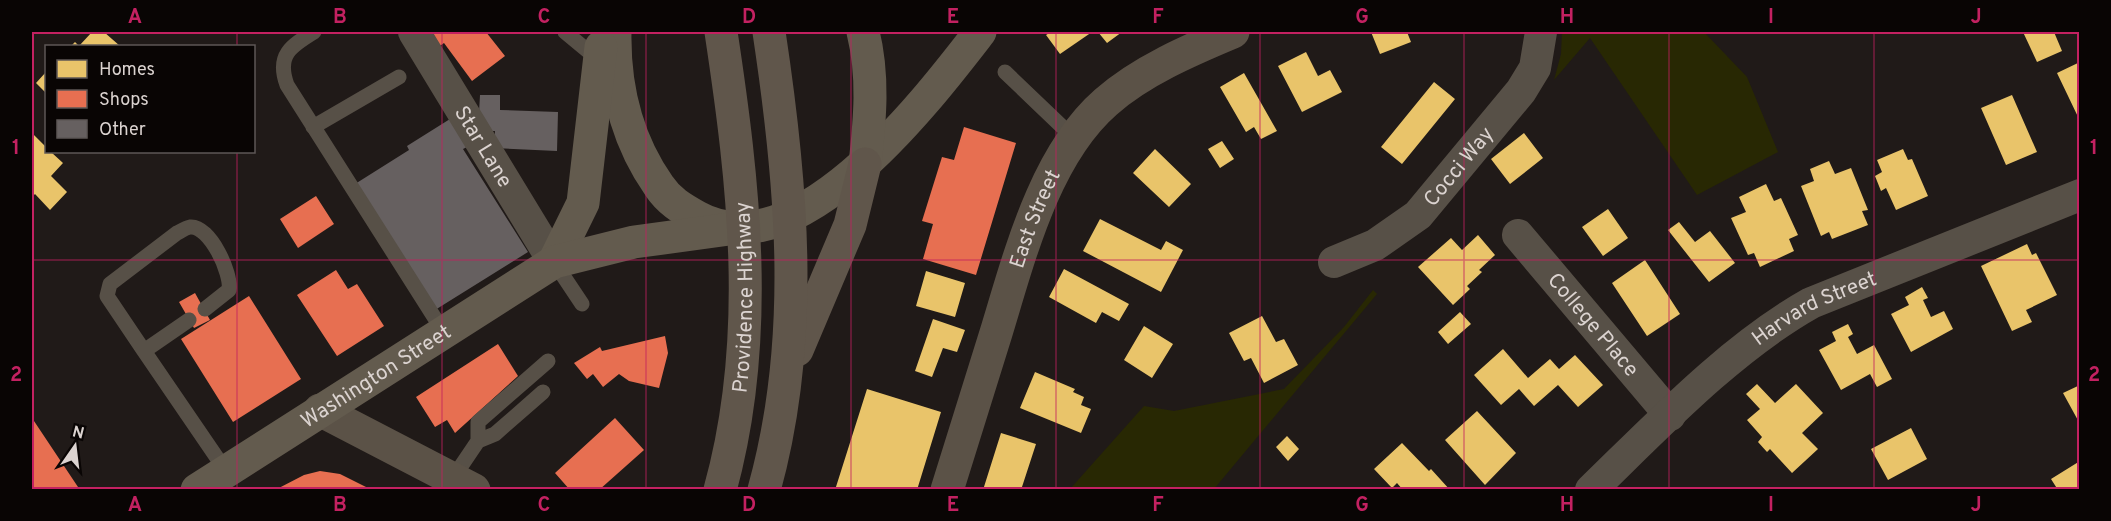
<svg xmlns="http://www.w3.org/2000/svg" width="2111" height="521" viewBox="0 0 2111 521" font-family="Overpass,sans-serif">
  <rect width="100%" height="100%" fill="#201a18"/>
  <!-- green -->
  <path fill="#282803" d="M1562,32H1704L1747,77L1778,152L1697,195L1590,38L1554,80L1561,54Z
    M1373,290L1377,294L1214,489H1070L1144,406L1174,411L1284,389L1344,327Z"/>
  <!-- homes -->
  <path fill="#e9c46a" d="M92,32H104L120,46H71L75,42L79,46Z
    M1051,32H1092L1060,54L1046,35Z
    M1098,32H1122L1107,43Z
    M1371,32H1407L1411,42L1380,54Z
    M2023,32H2054L2062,51L2037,62Z
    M1306,52L1318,76L1330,70L1342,92L1302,112L1278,66Z
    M2080,62V121L2057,73Z
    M46,72V93L36,83Z
    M1244,73L1277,131L1261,139L1254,127L1246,132L1220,87Z
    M1434,82L1455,99L1402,164L1381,147Z
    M2012,95L2037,152L2006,165L1981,108Z
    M32,133L46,147V152H51L63,163L51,176L67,192L50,210L35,194L32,197Z
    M1524,133L1543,158L1510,184L1491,159Z
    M1222,141L1234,159L1220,168L1208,149Z
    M1155,149L1191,184L1169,207L1133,173Z
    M1903,149L1908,160L1912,159L1928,196L1896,210L1886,188L1881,191L1875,176L1882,172L1877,160Z
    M1829,161L1835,174L1851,168L1868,210L1862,211L1868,225L1832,239L1829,232L1821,236L1801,186L1814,181L1810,169Z
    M1766,184L1774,201L1781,198L1798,235L1789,239L1794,251L1760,267L1754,253L1748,255L1731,218L1746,212L1739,197Z
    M1608,209L1628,238L1603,256L1582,227Z
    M1100,219L1161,250L1166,241L1183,250L1161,292L1083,251Z
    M1679,222L1695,242L1710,231L1735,263L1709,282L1668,230Z
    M1478,235L1495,255L1479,270L1482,272L1467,286L1470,289L1453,305L1418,267L1451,238L1462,250Z
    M2027,244L2032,255L2036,253L2057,295L2026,310L2032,322L2012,331L1981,266Z
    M1645,260L1680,314L1647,336L1612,283Z
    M1064,269L1129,304L1119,321L1102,312L1096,323L1049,297Z
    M926,271L965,283L955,317L916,306Z
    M1922,287L1928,298L1923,300L1931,317L1944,311L1953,329L1911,352L1891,314L1909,305L1905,297Z
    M1460,312L1471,324L1448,344L1438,332Z
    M1262,316L1276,342L1284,339L1298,365L1264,383L1251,358L1244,361L1229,333Z
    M933,319L965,330L957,352L943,348L932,377L915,371Z
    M1848,324L1853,334L1848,337L1857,354L1874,345L1892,379L1877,387L1870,374L1841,390L1819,350L1836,341L1832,332Z
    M1144,326L1173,344L1152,378L1124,360Z
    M1503,349L1528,378L1550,359L1559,369L1575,355L1603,385L1578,407L1558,385L1534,406L1519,389L1501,405L1474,375Z
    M1035,372L1075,389L1073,392L1084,397L1081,405L1091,409L1081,433L1020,408Z
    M1757,384L1775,403L1796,384L1823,413L1802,433L1818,449L1792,473L1770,449L1767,452L1758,442L1762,437L1747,420L1760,409L1746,394Z
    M2080,385V424L2063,393Z
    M867,389L941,412L917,490H835Z
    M1477,411L1516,453L1485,485L1445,440Z
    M1911,428L1927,459L1888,480L1871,449Z
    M1001,433L1036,444L1021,490H983Z
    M1287,436L1299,449L1288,461L1276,447Z
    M1402,443L1429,471L1431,469L1450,490H1403L1397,483L1392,488L1374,469Z
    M2080,461V490H2058L2051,479Z"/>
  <!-- shops -->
  <path fill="#e76f51" d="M425,32H486L505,56L472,81L444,43L437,48Z
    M964,127L1016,143L976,275L923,259L933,224L922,221L942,157L954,160Z
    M316,196L334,224L298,248L280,219Z
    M336,270L348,289L357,284L384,326L337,356L297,295Z
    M195,293L210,320L194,328L179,302Z
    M249,296L301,379L233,422L181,339Z
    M665,336L668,353L659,388L629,381L619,374L603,387L593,374L587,379L574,363L600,347L602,351Z
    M498,344L518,376L455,433L447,420L435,427L416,397Z
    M32,418L80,490H32Z
    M615,418L644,450L599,490H570L555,473Z
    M320,471L340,474L372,490H275L304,475Z"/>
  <!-- building -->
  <path fill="#666060" d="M480,95H500V110L558,112L557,151L494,148L495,131H478Z
    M450,119L467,147L463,149L528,252L435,310L355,184L409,150L407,146Z"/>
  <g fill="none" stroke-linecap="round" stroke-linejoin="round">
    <!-- lane -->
    <path stroke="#575047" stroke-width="15" d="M314,32C291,46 276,55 287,85L443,331
      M565,32L600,61
      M1005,72L1075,139
      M313,127L399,77
      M554,262L582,304
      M189,320L144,351L107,296L110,284L177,233C181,231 185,228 190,227C210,225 232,274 229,290L205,309
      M144,351L226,471
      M478,441L495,434L543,392
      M453,478L478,441V422L548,361"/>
    <!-- street -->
    <g stroke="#575047" stroke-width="32">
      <path id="s1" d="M414,32L554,262"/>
      <path id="s2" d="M1518,235L1670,415"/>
      <path id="s3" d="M1334,262L1375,245L1418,215L1521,91L1535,68L1541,32"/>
      <path id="s4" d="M1591,490C1658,425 1731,348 1811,303L2080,195"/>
    </g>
    <!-- secondary -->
    <g stroke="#5b5247" stroke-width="33">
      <path d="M320,410L474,490"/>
      <path id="s5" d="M947,490C964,437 980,385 996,333C1019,258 1044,156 1106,102C1141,71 1190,50 1233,32"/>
    </g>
    <!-- primary -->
    <g stroke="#635b4e" stroke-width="33">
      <path d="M615,32C614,88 626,139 659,186C669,201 681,208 697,217C797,273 928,99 980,32"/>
      <path d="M863,32C874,76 870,119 865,164"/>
      <path d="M554,262L583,203L601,47"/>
      <path id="s6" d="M197,490L554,262L634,242L744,227"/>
    </g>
    <!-- highway -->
    <g stroke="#60564b" stroke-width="33">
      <path d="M797,350L850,225L865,164"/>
      <path id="s7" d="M720,490C762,338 744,184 721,32"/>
      <path d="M764,490C806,339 792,184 769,32"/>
    </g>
  </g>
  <!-- grid -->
  <path fill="none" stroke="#c32161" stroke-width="1.5" stroke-opacity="0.55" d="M237,32V46M442,32V490M646,32V490M851,32V490M1056,32V490M1260,32V490M1464,32V490M1669,32V490M1874,32V490M237,152V490M32,260H2080"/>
  <g text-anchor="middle" stroke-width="6" stroke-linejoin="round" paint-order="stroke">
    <!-- street labels -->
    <g font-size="21" fill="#dbd3d0" stroke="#090504">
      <text dy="7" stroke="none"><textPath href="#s1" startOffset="134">Star Lane</textPath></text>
      <text dy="7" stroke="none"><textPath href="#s3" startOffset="160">Cocci Way</textPath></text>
      <text dy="7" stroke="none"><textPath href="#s5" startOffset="285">East Street</textPath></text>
      <text dy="7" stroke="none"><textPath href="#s7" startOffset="195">Providence Highway</textPath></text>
      <text dy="7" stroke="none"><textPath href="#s4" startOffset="290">Harvard Street</textPath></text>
      <text dy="7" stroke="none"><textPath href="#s2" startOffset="117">College Place</textPath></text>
      <text dy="7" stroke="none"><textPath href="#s6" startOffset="212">Washington Street</textPath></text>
    </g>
  </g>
  <!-- border -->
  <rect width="2111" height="521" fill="none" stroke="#090504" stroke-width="66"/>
  <!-- legend -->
  <rect x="45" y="45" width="210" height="108" fill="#090504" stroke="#5d5756" stroke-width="1.5"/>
  <rect x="57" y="60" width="30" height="18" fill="#e9c46a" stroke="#5d5756" stroke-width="1.5"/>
  <text x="99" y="75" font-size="18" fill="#dbd3d0">Homes</text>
  <rect x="57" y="90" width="30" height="18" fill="#e76f51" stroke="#5d5756" stroke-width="1.5"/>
  <text x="99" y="105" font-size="18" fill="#dbd3d0">Shops</text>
  <rect x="57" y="120" width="30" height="18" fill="#666060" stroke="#5d5756" stroke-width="1.5"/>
  <text x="99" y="135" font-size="18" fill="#dbd3d0">Other</text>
  <!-- north arrow -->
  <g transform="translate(75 446) rotate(14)" stroke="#090504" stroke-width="4.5" paint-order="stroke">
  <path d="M0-4.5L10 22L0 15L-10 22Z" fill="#dbd3d0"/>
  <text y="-9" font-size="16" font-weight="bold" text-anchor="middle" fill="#dbd3d0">N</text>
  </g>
  <rect x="33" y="33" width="2045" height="455" fill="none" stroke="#c32161" stroke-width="2"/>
  <g font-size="20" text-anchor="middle" font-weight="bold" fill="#c32161">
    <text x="135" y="23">A</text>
    <text x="340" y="23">B</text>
    <text x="544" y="23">C</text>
    <text x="749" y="23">D</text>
    <text x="953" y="23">E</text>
    <text x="1158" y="23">F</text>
    <text x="1362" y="23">G</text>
    <text x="1567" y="23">H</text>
    <text x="1771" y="23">I</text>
    <text x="1976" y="23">J</text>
    <text x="16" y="154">1</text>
    <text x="2094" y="154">1</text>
    <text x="16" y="381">2</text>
    <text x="2094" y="381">2</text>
    <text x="135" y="511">A</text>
    <text x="340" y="511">B</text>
    <text x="544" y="511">C</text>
    <text x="749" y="511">D</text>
    <text x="953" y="511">E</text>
    <text x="1158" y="511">F</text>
    <text x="1362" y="511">G</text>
    <text x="1567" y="511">H</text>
    <text x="1771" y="511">I</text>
    <text x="1976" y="511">J</text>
  </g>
</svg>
